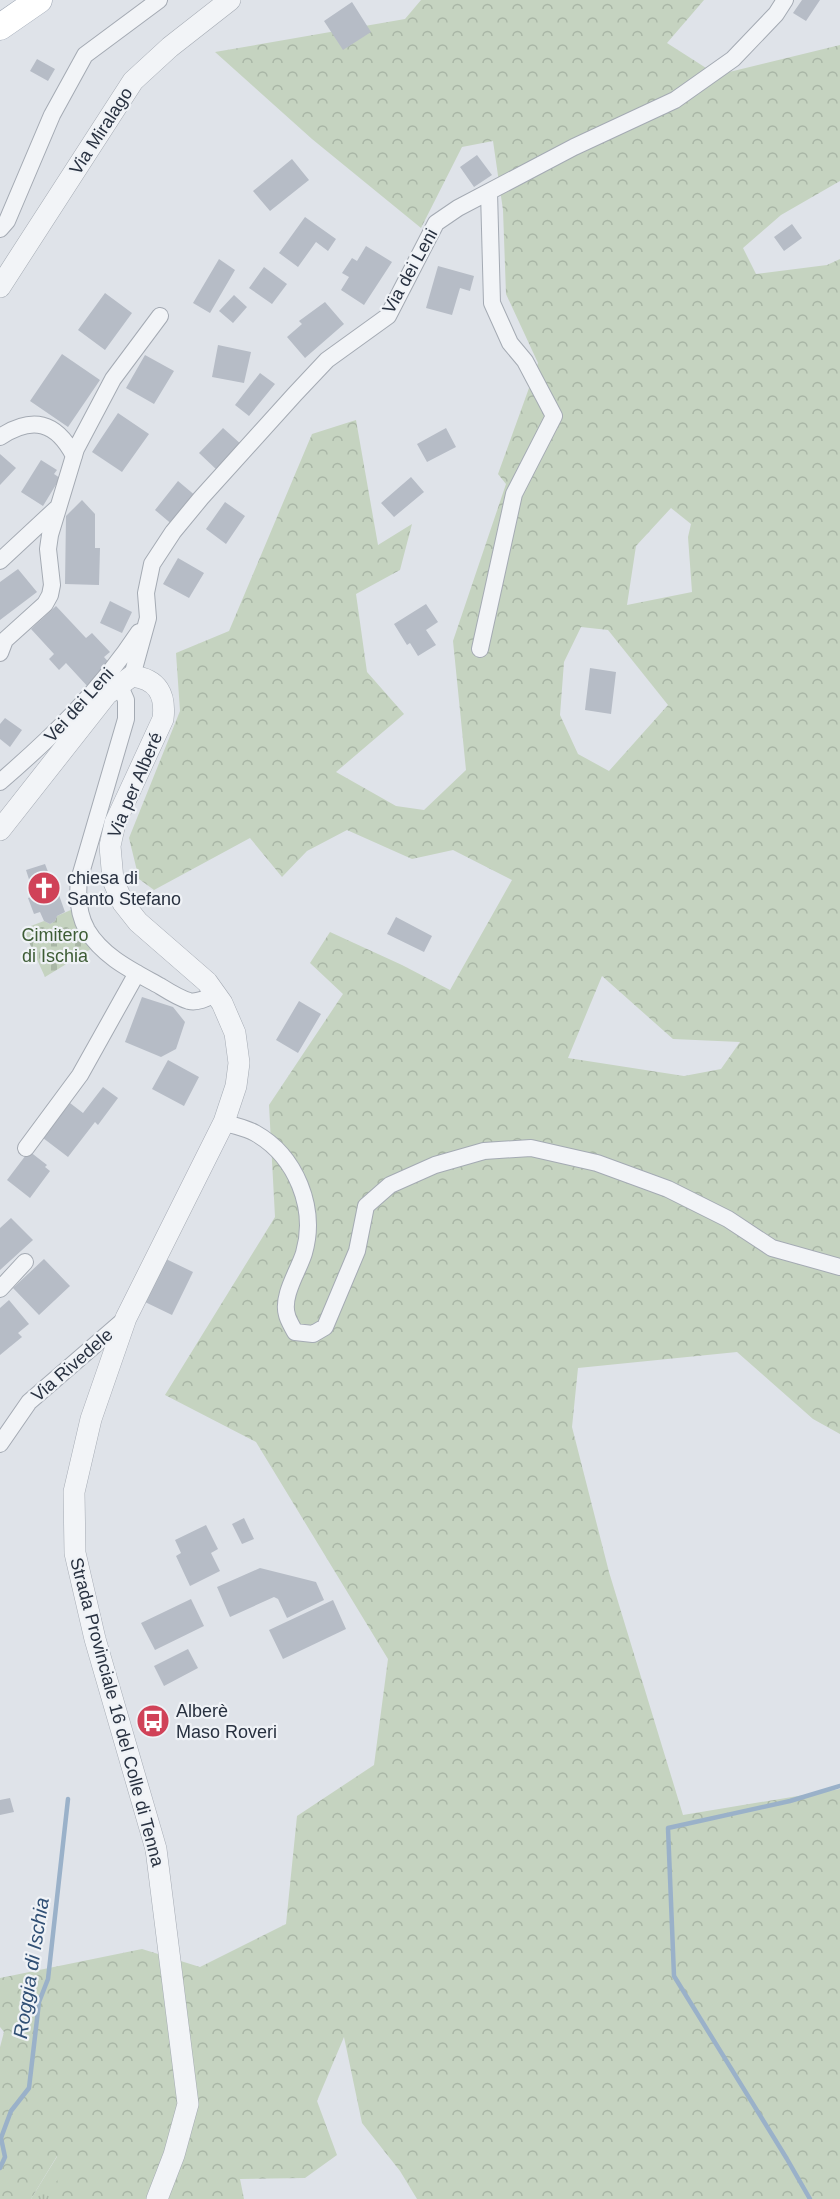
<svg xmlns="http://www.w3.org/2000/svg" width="840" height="2199" viewBox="0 0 840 2199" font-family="Arial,sans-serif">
  <defs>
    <pattern id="grass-tufts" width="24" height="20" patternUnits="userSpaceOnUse" patternTransform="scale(1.5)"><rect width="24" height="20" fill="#c5d3c0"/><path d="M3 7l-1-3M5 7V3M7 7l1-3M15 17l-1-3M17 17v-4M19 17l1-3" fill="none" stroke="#a9b6a6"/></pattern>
    <pattern id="forest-crowns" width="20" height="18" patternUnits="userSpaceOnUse" patternTransform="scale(1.5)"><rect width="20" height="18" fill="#c5d3c0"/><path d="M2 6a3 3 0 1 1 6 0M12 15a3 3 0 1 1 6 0" fill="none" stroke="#a9b6a6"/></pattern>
    <pattern id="cemetery-stones" width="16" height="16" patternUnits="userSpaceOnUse" patternTransform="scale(1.5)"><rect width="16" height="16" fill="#c5d3c0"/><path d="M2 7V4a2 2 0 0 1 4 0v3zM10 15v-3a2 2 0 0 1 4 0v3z" fill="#a9b6a6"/></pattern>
  </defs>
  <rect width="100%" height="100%" fill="#dfe3e9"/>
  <!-- grass -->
  <path fill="url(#grass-tufts)" d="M58,2155L57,2199H31Z"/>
  <!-- forest -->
  <path fill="url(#forest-crowns)" fill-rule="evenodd" d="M421,0H704L667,43L717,75L840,45V181L781,215L743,248L756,274L827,265L840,259V1434L813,1419L737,1352L578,1368L572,1427L609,1572L683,1815L840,1789V2199H417L400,2171L362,2123L344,2037L317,2101L337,2155L305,2178L240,2179L244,2199H57V2156L31,2199H0V2047L4,2032L0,2027V1978L142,1949L200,1967L286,1924L297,1816L374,1765L388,1659L256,1442L165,1395L275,1217L269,1105L343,994L310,963L330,932L402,965L450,990L512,880L453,850L412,859L347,830L307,851L282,877L250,838L154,890L139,879L129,838L180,711L176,653L229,631L312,434L356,420L378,545L412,524L400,570L356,594L367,672L404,714L336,772L396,806L424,810L466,770L453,641L506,484L498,474L538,363L506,294L503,210L493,141L462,147L421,228L312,139L215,52L405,19ZM671,508L691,524L688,537L692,592L627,605L636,546ZM581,627L608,630L668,705L609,771L578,754L560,715L564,662ZM602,976L673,1039L740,1042L721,1069L684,1076L568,1058Z"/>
  <!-- cemetery -->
  <path fill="url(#cemetery-stones)" d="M73,909L91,949L45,977L23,929L44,921L50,924L55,921L57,916Z"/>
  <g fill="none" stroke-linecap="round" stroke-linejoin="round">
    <!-- stream -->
    <path stroke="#9ab1c9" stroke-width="4.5" d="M0,2168L5,2157L1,2138L11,2111L29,2088L39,2002L48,1979L68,1799
      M810,2199L787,2159L674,1976L668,1828L790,1801L840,1786"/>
  </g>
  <!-- building -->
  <path fill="#b6bcc6" d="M802,0H820L806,21L793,13Z
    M352,2L371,32L343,50L324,21Z
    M37,59L55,69L48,81L30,71Z
    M477,155L492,175L474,187L460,167Z
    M292,159L309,180L270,211L253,191Z
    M305,217L336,239L328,251L316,242L298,267L279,253Z
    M792,224L802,238L784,251L774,237Z
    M366,246L392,262L364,305L341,290L349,277L342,273L352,258L357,261Z
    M219,259L235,270L210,313L193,303Z
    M438,266L474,276L470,291L460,288L452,315L426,308Z
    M264,267L287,284L272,304L249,288Z
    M105,293L132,313L105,350L78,330Z
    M234,295L247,307L233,323L219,311Z
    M325,302L344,324L305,358L287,337L302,324L299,321Z
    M218,345L251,352L244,383L212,377Z
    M62,354L100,380L68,427L30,401Z
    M145,355L174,371L154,404L126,388Z
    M260,373L275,384L249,416L235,405Z
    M118,413L149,434L122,472L92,452Z
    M223,428L242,445L218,471L199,453Z
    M446,428L456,447L427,462L417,444Z
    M0,454L16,468L0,485Z
    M41,460L57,470L54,474L60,478L43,506L21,492Z
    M411,477L424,492L394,517L381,503Z
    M178,481L197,497L174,526L155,510Z
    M82,500L95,514V548H100L99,585L65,584L66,516Z
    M225,502L245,516L226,544L206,529Z
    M178,558L204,573L189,598L163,584Z
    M18,569L37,592L0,620V582Z
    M110,601L132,612L122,633L100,623Z
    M426,604L438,622L426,630L436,645L418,656L410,643L407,645L394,624Z
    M56,606L86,638L92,633L110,652L104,657L112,666L89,688L66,663L59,670L49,659L54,654L31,629Z
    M590,668L616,672L611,714L585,710Z
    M5,718L22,730L10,747L0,739V724Z
    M45,864L52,882L54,881L65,912L57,916L55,921L50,924L44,921L40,912L34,914L28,898L34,895L26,870Z
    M396,917L432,936L424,952L387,934Z
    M142,997L173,1007L185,1022L176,1049L161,1057L125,1042Z
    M299,1001L321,1014L298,1053L276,1040Z
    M168,1060L199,1077L184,1106L152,1089Z
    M103,1087L118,1098L98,1125L95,1122L68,1157L43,1138L70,1103L83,1113Z
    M29,1151L47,1165L45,1167L50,1171L30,1198L7,1180Z
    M11,1218L33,1240L0,1270V1228Z
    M44,1259L70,1286L39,1315L13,1288Z
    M166,1259L193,1272L172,1315L145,1302Z
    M9,1300L29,1324L18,1333L22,1337L0,1355V1308Z
    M244,1518L254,1539L242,1544L232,1524Z
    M206,1525L218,1549L211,1553L220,1571L190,1586L176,1556L181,1553L175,1540Z
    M260,1568L316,1582L324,1600L287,1618L278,1599L274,1597L230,1617L217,1587Z
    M191,1599L204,1626L155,1650L141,1623Z
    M333,1600L346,1629L283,1659L269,1630Z
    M188,1649L198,1668L164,1686L154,1666Z
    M10,1798L14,1812L0,1815V1800Z"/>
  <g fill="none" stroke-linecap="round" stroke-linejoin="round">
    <defs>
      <path id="minor" d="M0,229L7,221L52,115L85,55L159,0
        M0,437C32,416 56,421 74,456
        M0,561L57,508
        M480,649L514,494L554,416L525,361L510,343L492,303L489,192
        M0,653L5,640L45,604L50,595L52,585L48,549L50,535L76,449L113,379L160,316
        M132,676L148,618L146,593L152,564L173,532L201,498L295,394L327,360L388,316L436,223L458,208L574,147L675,100L733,59L776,14L785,0
        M119,684L126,700V719L79,880C77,898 78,914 87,930C103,957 133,971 160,986C168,991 179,998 189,1001C198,1003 207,998 215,994
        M0,782C52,737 101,690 139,632
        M224,1122C234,1126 246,1128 255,1133C296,1156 317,1208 304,1253C299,1270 281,1296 287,1315C288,1320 292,1326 295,1332L313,1334L325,1327L357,1251L366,1206L390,1185L435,1165L484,1151L531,1148L597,1163L668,1189L728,1219L772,1248L840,1267
        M26,1148L80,1075L137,973
        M0,1289L25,1262
        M0,1444L29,1402L125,1319"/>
      <path id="tertiary" d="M0,287L133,81L170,47L230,0
        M0,830L107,694L132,676C158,679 166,695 163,719L115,823L110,846L113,880L123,903L138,922L207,982L222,1003L235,1033L239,1063L236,1086L224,1122L126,1318L91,1419L74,1492L75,1553L95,1639L156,1849L188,2104L174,2155L157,2199"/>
      <path id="primary" d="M0,27L39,0"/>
    </defs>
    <!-- minor casing -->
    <use href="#minor" stroke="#a4aab3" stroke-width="18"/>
    <!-- tertiary casing -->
    <use href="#tertiary" stroke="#a4aab3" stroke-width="22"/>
    <!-- primary casing -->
    <use href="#primary" stroke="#9ea7b5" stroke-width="27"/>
    <!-- minor -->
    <use href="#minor" stroke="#f2f4f7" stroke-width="16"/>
    <!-- tertiary -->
    <use href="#tertiary" stroke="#f2f4f7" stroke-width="21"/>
    <!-- primary -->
    <use href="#primary" stroke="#fff" stroke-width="26"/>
  </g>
  <!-- icons -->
  <defs>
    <symbol id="church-disc" viewBox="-11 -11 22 22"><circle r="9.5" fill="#d04258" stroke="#eff2f6"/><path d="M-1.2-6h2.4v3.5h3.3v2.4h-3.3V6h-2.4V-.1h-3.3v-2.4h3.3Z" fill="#fff"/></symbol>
    <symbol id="bus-disc" viewBox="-11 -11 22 22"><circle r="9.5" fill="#d04258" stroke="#eff2f6"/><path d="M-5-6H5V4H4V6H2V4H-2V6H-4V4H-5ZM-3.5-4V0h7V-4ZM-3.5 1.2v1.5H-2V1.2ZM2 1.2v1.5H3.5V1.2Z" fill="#fff"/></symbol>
  </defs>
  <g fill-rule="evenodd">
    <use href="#church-disc" x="25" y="869" width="38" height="38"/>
    <use href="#bus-disc" x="134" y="1702" width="38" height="38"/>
  </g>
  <g text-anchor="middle" stroke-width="4.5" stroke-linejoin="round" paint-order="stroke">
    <!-- street labels -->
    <g font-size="18" fill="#283140" stroke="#eff2f6">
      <text transform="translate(101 131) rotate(-57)" y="6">Via Miralago</text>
      <text transform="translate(410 271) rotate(-61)" y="6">Via dei Leni</text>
      <text transform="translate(79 705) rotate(-48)" y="6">Vei dei Leni</text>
      <text transform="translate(135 785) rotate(-67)" y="6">Via per Alberé</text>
      <text transform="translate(72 1365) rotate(-41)" y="6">Via Rivedele</text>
      <text transform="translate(117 1712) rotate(75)" y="6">Strada Provinciale 16 del Colle di Tenna</text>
    </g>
    <!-- poi labels -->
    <g font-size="18" fill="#283140" stroke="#eff2f6" text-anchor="start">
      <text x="67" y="884">chiesa di<tspan x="67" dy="21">Santo Stefano</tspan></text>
      <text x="176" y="1717">Alberè<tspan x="176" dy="21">Maso Roveri</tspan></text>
    </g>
    <!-- park labels -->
    <g font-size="18" fill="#3d5c35" stroke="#eff2f6">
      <text x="55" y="941">Cimitero<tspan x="55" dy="21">di Ischia</tspan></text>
    </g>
    <!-- water labels -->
    <g font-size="20" font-style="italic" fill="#315075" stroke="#eff2f6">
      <text transform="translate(31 1968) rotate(-81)" y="7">Roggia di Ischia</text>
    </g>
  </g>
</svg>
